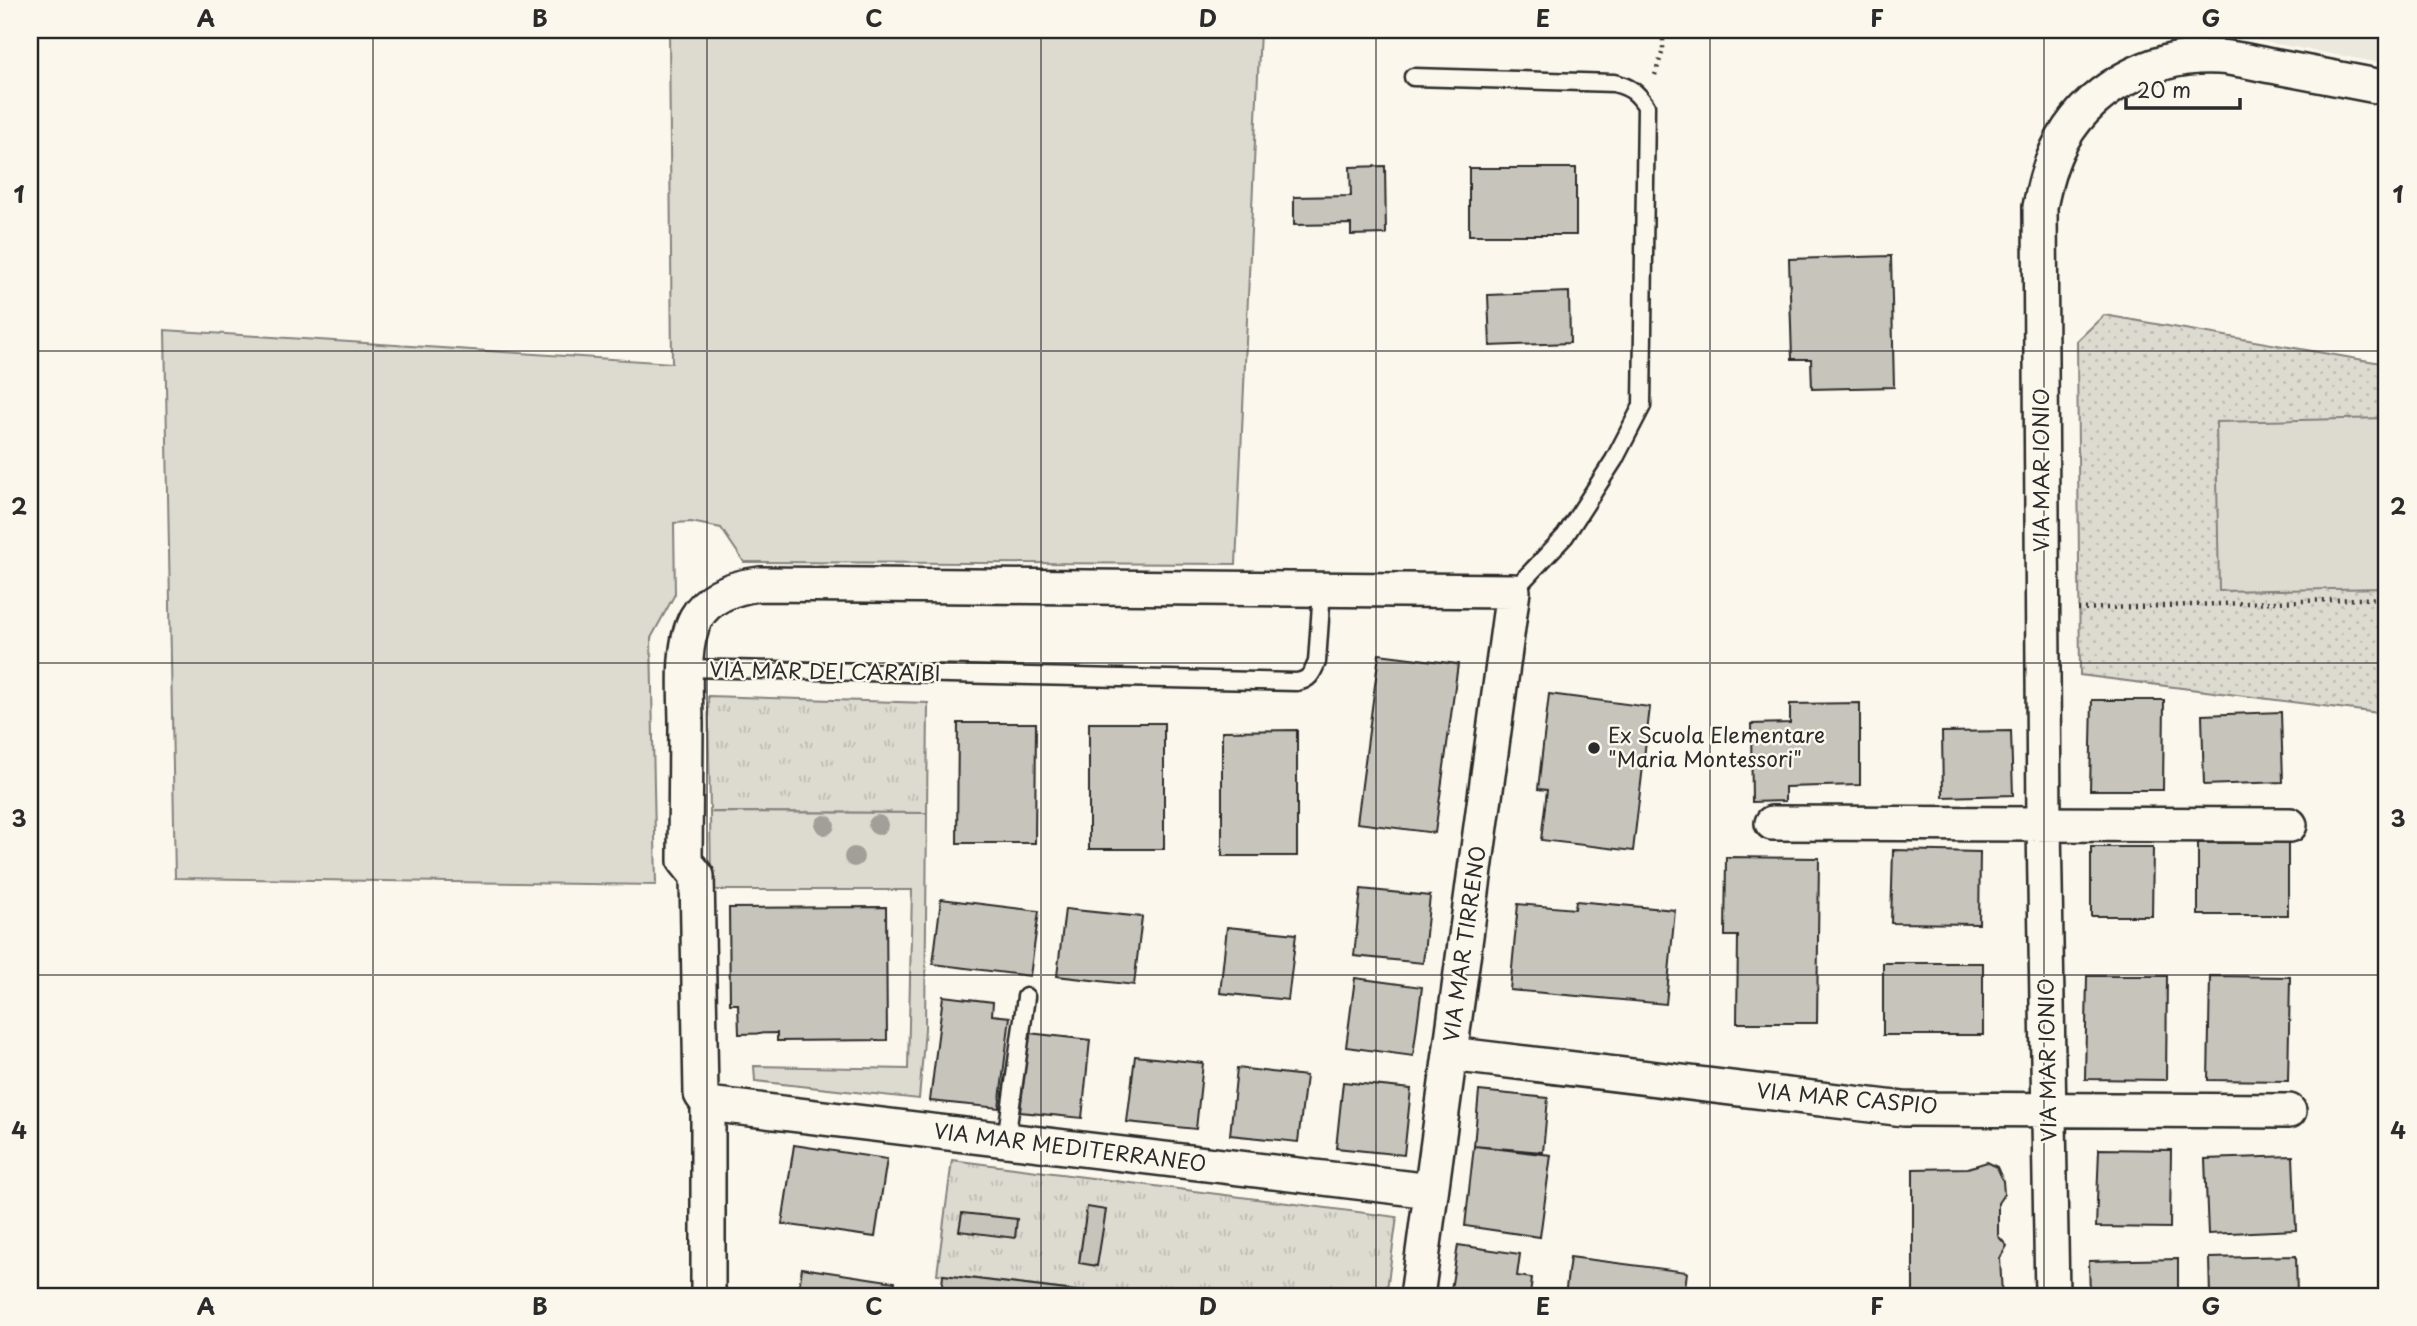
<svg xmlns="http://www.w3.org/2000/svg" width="2417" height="1326" viewBox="0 0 2417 1326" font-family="'Playpen Sans',sans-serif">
  <defs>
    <pattern id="grass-tufts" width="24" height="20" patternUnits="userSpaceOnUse" patternTransform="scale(1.75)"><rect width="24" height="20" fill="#dddad0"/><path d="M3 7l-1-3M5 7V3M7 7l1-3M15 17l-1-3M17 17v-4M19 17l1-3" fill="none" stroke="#bebbb3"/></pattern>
    <pattern id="park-dots" width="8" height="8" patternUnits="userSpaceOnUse" patternTransform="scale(1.75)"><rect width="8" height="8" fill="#dddad0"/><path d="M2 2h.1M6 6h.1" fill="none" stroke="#bebbb3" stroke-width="1.8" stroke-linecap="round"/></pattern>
  </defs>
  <rect width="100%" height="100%" fill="#fbf7ec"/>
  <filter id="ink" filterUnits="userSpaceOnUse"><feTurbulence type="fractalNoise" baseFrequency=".0143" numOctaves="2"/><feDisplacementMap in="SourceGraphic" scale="14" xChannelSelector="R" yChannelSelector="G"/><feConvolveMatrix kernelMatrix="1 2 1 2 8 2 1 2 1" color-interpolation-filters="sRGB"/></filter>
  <g filter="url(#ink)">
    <!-- built -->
    <path fill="#ebe8de" d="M2082,30H2387V64L2216,33Z"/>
    <!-- grass -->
    <path fill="url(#grass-tufts)" stroke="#84827e" stroke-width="2" d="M708,696L928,703L927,813L710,812Z
      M952,1160L1397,1217L1386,1296H1099V1294L937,1274Z"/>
    <!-- park -->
    <path fill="url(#park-dots)" stroke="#84827e" stroke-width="2" d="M2104,315L2387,364V714L2080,675L2077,341Z"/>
    <!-- garden -->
    <path fill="#dddad0" stroke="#84827e" stroke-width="2" d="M669,30H1260L1236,564L744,562L721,528L691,522L674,523L675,594L651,638L656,885L175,878L165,330L672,363Z
      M2387,418V588L2219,591L2216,422Z
      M710,812L927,813L925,1029L919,1099L755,1081L754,1066L908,1069L912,890H711Z"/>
    <!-- building -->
    <path fill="#c7c4bc" stroke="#2b2b2b" stroke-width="2" d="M1385,166L1386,234L1351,235V224L1294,225V197L1351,196L1350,167Z
      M1469,168H1576V235H1469Z
      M1891,256L1894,387L1812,389L1811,359H1792L1789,259Z
      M1569,292L1570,343L1490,346L1488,295Z
      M1379,654L1458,664L1435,833L1357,823Z
      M1549,694L1650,707L1633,851L1541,840L1547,790L1538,789Z
      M2092,700H2164L2163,790H2090Z
      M1860,703V785L1785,787V801L1752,802L1751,724L1790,723V704Z
      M2281,712L2283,782L2204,785L2202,715Z
      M958,723H1036L1035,843H957Z
      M1089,723H1164V849H1089Z
      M1297,730V856H1222V731Z
      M2011,731L2013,795L1943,797L1942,732Z
      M2288,842V915H2198V843Z
      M2091,847H2153L2152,916H2091Z
      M1893,850L1980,852L1979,924L1891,923Z
      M1726,857L1819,858L1817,1023H1737L1738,936H1725Z
      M1361,889L1430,896L1423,963L1354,956Z
      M941,899L1039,911L1030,976L933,964Z
      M1576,901L1675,910L1666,1004L1510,990L1518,904L1575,909Z
      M886,907L887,1040L777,1041V1033L739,1034L738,1004H730L729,908Z
      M1065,909L1142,917L1134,985L1057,976Z
      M1227,927L1296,934L1288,1000L1220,993Z
      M1883,963H1983V1035H1883Z
      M2087,976H2167L2166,1080L2085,1079Z
      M2210,976L2290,977L2288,1081L2208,1080Z
      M1355,978L1422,987L1413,1056L1346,1047Z
      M943,996L993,1002L992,1015L1010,1017L999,1108L930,1101Z
      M1029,1033L1090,1040L1082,1118L1020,1112Z
      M1135,1056L1203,1063L1196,1129L1127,1122Z
      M1237,1068L1306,1076L1298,1142L1230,1135Z
      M1343,1082L1411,1089L1404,1155L1336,1148Z
      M1479,1091L1548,1098L1543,1152L1474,1146Z
      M794,1145L887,1159L875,1237L782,1224Z
      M1474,1146L1551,1155L1540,1237L1465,1226Z
      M2099,1149L2171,1150L2170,1228L2096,1227Z
      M2293,1156L2296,1230L2208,1234L2205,1159Z
      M1987,1162L1997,1167L2003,1181L2004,1194L1998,1203V1236L2007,1246L2000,1258L2002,1296H1913V1169L1968,1168Z
      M1087,1207L1106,1210L1097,1266L1079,1263Z
      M962,1213L1017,1219L1015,1238L959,1231Z
      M1458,1245L1520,1254L1517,1276L1532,1278L1530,1296H1450Z
      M2296,1256L2297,1296H2210L2209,1258Z
      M1570,1257L1687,1272L1684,1296H1565Z
      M2178,1259V1296H2090L2089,1261Z
      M802,1268L895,1282L892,1296H798Z
      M943,1275L1017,1284L1099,1294V1296H941Z"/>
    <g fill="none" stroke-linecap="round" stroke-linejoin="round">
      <defs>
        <path id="lane" d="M1413,77L1614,83C1630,87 1637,92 1646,106L1642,406L1614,460L1565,536L1513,591
          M686,668L1297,682C1309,680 1312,674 1317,662L1322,590
          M1006,1140L1026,997"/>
        <path id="street" d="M1772,823L2290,825
          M1450,1054L1904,1109L2289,1111
          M708,1104L701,1094L697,876L685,861C685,816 686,771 686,725C686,695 681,646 696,618C709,595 734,587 760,584L1513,591L1417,1296
          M708,1296V1104L1431,1191
          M2052,1296L2044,825L2040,207C2044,187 2048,169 2057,150C2085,90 2153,53 2219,57C2238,58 2258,64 2277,67C2313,74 2350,81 2387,88"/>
      </defs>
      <!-- lane casing -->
      <use href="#lane" stroke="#2b2b2b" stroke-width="21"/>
      <!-- street casing -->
      <use href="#street" stroke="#2b2b2b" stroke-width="38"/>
      <!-- path -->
      <path stroke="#2b2b2b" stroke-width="4.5" stroke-dasharray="2 5" stroke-linecap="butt" d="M1655,75L1663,50V30
        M2078,609L2387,598"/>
      <!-- lane -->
      <use href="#lane" stroke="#fbf7ec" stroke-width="16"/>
      <!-- street -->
      <use href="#street" stroke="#fbf7ec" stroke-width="33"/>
    </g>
    <!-- trees -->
    <g fill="#a19f98">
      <circle cx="825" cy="825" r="10"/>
      <circle cx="878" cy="825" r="10"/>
      <circle cx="854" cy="857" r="10"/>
    </g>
  </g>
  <!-- grid -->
  <path fill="none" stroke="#2b2b2b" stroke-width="2" stroke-opacity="0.55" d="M373,30V1296M707,30V1296M1041,30V1296M1376,30V1296M1710,30V1296M2044,30V1296M30,351H2387M30,663H2387M30,975H2387"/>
  <!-- markers -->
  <circle fill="#2b2b2b" stroke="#fbf7ec" stroke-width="2.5" cx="1594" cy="748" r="7"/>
  <g text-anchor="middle" stroke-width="5" stroke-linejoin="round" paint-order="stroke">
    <!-- street labels -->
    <g font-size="21" fill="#2b2b2b" stroke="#fbf7ec">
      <text transform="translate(2042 470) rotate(-90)" y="7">VIA MAR IONIO</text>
      <text transform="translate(825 672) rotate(1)" y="7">VIA MAR DEI CARAIBI</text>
      <text transform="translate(1465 944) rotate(-82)" y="7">VIA MAR TIRRENO</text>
      <text transform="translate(2048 1060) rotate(-91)" y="7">VIA MAR IONIO</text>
      <text transform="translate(1847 1099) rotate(5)" y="7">VIA MAR CASPIO</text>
      <text transform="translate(1070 1148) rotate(7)" y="7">VIA MAR MEDITERRANEO</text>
    </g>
    <!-- poi labels -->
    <g font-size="21" fill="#2b2b2b" stroke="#fbf7ec" text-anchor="start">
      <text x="1608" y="743">Ex Scuola Elementare<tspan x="1608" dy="24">"Maria Montessori"</tspan></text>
    </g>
  </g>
  <!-- margin -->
  <rect width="2417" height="1326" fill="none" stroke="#fbf7ec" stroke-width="77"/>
  <!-- scale -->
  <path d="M2126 98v10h114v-10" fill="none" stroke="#2b2b2b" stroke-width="3.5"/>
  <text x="2137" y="98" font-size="21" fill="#2b2b2b" stroke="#fbf7ec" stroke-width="5" paint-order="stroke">20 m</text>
  <rect x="38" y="38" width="2340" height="1250" fill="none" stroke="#2b2b2b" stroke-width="2.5"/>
  <g font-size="23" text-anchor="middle" font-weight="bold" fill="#2b2b2b">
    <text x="206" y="27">A</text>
    <text x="540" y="27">B</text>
    <text x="874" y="27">C</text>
    <text x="1208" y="27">D</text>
    <text x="1543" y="27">E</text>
    <text x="1877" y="27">F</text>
    <text x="2211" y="27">G</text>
    <text x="19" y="203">1</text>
    <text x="2398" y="203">1</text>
    <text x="19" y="515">2</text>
    <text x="2398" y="515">2</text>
    <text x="19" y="827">3</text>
    <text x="2398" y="827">3</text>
    <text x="19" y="1139">4</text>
    <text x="2398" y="1139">4</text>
    <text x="206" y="1315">A</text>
    <text x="540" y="1315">B</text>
    <text x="874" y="1315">C</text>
    <text x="1208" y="1315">D</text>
    <text x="1543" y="1315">E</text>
    <text x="1877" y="1315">F</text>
    <text x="2211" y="1315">G</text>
  </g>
</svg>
